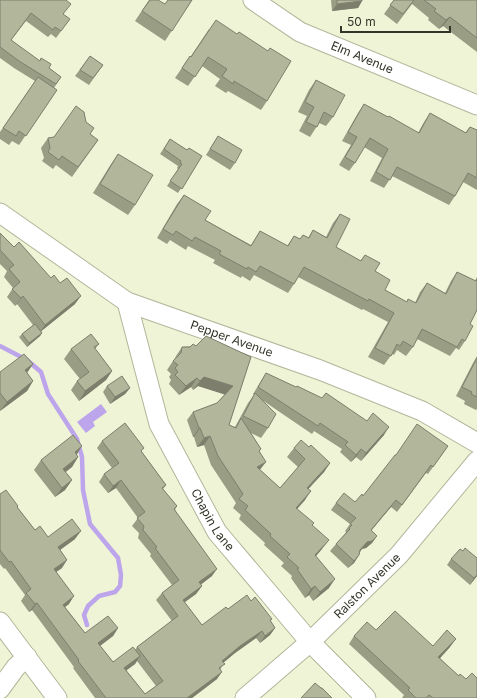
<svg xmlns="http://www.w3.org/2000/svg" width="477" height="698" viewBox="0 0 477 698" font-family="Inter,sans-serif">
  <rect width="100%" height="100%" fill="#f0f4d7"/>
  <!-- water -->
  <path fill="#bca5eb" d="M101,404L107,412L93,422L95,426L86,433L77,422Z"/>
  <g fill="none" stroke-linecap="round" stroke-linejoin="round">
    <!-- stream -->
    <path stroke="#bca5eb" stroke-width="4.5" d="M0,346L27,360L41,372L48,394L77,439L82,457L83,490L90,524L118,558L121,575L120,586L115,592L99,596L88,606L84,615L87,625"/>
    <defs>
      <g id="minor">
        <path id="s1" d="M253,0L300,32L477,105"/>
        <path id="s2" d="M0,213L127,302L320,370L422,411L477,443"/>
        <path id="s3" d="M127,302L159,424L217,532L310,642L366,698"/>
        <path d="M0,622L57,698"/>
        <path d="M0,689L16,667L27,657"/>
        <path id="s4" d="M245,698L310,642L399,555L477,461"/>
      </g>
    </defs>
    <!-- minor casing -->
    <use href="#minor" stroke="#b2b69a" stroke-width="21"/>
    <!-- minor -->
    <use href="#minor" stroke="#fff" stroke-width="19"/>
  </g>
  <!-- wall -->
  <path fill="#999d84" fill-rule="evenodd" d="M0,0L63,15L70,19L56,38L51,34L48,37L26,21L11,40L61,77L54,88L57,90L19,145L12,141L9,145L0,139V132L35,81L14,68L0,58Z
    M149,0L165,4L168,0H192L165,41L135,21Z
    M331,0H362V1L358,8L332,11Z
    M394,0H477V52L443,26L439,29L428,20L429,18L412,4L397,24L384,14Z
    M209,29L267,101L261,110L228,91L226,93L215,86L220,79L202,66L188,86L175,78L190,56H191Z
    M90,56L103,65L89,85L75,76Z
    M316,80L333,117L326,126L319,123L310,137L299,131L307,116L298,112L309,90Z
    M364,104L388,117L418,133L424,122L430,113L465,133L470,127L477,130V190L463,182L455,196L449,205L392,176L384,188L370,181L382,158L364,147L355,163L349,171L339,165L351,145L342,141L358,113Z
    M86,122L90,134L98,140L72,177L56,165L53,169L42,161L44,158L41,148L48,138L54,137Z
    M218,136L235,163L230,170L206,155Z
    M170,139L187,150L202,156L178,193L167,186L178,169L177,168L178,166L160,154Z
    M118,154L135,205L128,215L93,193L111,164Z
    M184,195L205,220L251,245L260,231L287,246L294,236L300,239L303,235L308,238L313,230L326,237L333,223L340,214L336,247L360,261L365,255L375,271L385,290L407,302L415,303L420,292L427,283L445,293L451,281L457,272L475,281L477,277V310L470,324L465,341L459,350L456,348L450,356L417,339L413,347L406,356L397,350L394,355L392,354L384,365L368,357L388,322L363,309L362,310L298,277L294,284L288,293L254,275L250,281L242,276L241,278L213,263L215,260L188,246L186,250L170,240L167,244L157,238L177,204Z
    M0,233L14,247L51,278L75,304L41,331L42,333L40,336L27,347L19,337L22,334L33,325L17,304L15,306L7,297L13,288L4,277L7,271L0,264Z
    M99,344L95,349L112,371L106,380L79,401L71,390L77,381L80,379L64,359L71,349Z
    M196,346L251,357L229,425L235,427L248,403L254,395L253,394L261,381L266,373L384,435L361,461L356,457L351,462L340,452L342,449L314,431L312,434L262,400L268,428L261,438L251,433L261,449L259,452L260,470L280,488L298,467L287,457L294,448L309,447L330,463L324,472L308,489L305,500L297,509L312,526L322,549L316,556L329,588L313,601L309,595L305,598L291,578L292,576L281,566L284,563L264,545L265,543L239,519L241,515L233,508L236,503L211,465L204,445L197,447L194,437H193L187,420L193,412L217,403L225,394L198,386L193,390L191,387L179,395L169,384L171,380L169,377L171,374L167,370L175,358L176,356L182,347Z
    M477,356V409L476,410L464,404L465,401L456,396L473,363Z
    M33,364L27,373L33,381L27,391L0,411V372Z
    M107,386L130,388L125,394L110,404L103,392Z
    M102,441L142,452L166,485L163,489L177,506L175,510L212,576L200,584L202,586L196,594L184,602L202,625L228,609L251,601L272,619L270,621L275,628L270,635L260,643L256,638L235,653L223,663L217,679L192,698H95L73,668L74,667L32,610L29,612L21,601L25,595L5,568L4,569L0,564V494L17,507L35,530L48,537L75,539L60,550L62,568L56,572L69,604L65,607L85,633L118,628L113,636L100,646L113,662L135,650L137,647L172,621L156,600L162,593L172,585L150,556L151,554L138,538L139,533L132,526L138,518L116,488L108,493L99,482L104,474L112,468L97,448ZM137,661L156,686L145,694L126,670L135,664Z
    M448,446L428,474L426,473L397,512L391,507L371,530L377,536L372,543L366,548L362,549L360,552L359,555L354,563L348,568L330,551L336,544L344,535L346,532L345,531L350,524L331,510L336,503L355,502L363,496L396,455Z
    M76,455L78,457L72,467L65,472L72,480L65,490L55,497L34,470L41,460Z
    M463,551L477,558V576L470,585L447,565L451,559Z
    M354,636L433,646L450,647L440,658L477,698H402L404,695L349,644Z"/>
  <!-- shaded-wall -->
  <path fill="#7d7f6c" d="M362,1L358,8L332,11L337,4Z
    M450,17L443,26L439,29L446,20Z
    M23,296L17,304L15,306L21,298Z
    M81,296L75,304L39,333L45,325Z
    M42,333L40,336L27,347L29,343Z
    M33,364L26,374L25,370Z
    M112,371L106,380L79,401L85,391Z
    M204,377L233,386L226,395L198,386L193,390L200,381Z
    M197,378L191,387L179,395L186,386Z
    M33,381L27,391L0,411L7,402Z
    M130,388L125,394L110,404L115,397Z
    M389,427L384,435L361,461L366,453Z
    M199,428H200L194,437H193Z
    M210,436L204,445L197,447L204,438Z
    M82,446L76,456L75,452Z
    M361,449L356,457L351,462L356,455Z
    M78,457L72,467L57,479L63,469Z
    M266,462L259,471L257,467Z
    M330,463L324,472L301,497L307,488Z
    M72,480L65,490L55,497L62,488Z
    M121,480L116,488L108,493L113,486Z
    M311,491L305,500L290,517L296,508Z
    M396,500L391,507L366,537L371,530Z
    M81,531L75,539L53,555L58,547Z
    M377,536L372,543L366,548L362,549L355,557L360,550L367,542Z
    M329,540L322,549L309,564L315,555Z
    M359,555L354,563L348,568L354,561Z
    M67,560L62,568L49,577L54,569Z
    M217,569L212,576L194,590L199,582Z
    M477,575V576L470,585L474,578Z
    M335,579L329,588L313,601L320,592Z
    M202,586L196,594L177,608L183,600Z
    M315,586L309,595L305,598L311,589Z
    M74,596L69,604L58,612L63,605Z
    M37,603L32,610L29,612L35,604Z
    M118,628L113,636L93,651L98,643Z
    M275,628L270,635L260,643L265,636Z
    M262,631L256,638L235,653L217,668L222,661L240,646Z
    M456,639L450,647L433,666L438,657Z
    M140,656L135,664L119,676L124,668Z
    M222,672L217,679L192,698H187Z"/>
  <!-- building -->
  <path fill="#b2b69a" stroke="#7d7f6c" d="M0,0H66L71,4L63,14L70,19L61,31L55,27L53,30L31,13L11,40L40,61L41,58L51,64L49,68L61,77L56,84L19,61L0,47Z
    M150,0H158L165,4L168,0H192L172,31L142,11Z
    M337,0H362V1L337,4Z
    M394,0H414L403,14L390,5Z
    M424,0H477V38L450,17L446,20L434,11L436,9Z
    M216,20L237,34L239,32L268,51L270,48L291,61L267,101L234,81L233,84L222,76L227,69L208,57L195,77L182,68L190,56L191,57Z
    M90,56L103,65L93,78L80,70Z
    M38,77L57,90L26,136L19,131L16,136L3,128Z
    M316,80L345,95L333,117L324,112L317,127L306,122L314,107L305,102Z
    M364,104L388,117L389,116L419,133L430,113L466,133L470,127L477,130V178L468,173L455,196L397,167L390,180L376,172L388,149L370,138L355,163L345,157L357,137L348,132Z
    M76,106L84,112L86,122L94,128L90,134L98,140L78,167L62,156L59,160L48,152L50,148L48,138L54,137Z
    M218,136L242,150L235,163L210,149Z
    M170,139L187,150L189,148L202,156L182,189L170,181L182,164L180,163L181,161L164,149Z
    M118,154L153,175L135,205L100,184Z
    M184,195L211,211L205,220L251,246L260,231L288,246L294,236L300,239L303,235L309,238L313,230L327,238L340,214L350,219L336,247L361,261L365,255L380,263L375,271L390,280L385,290L407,302L408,299L416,303L427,283L446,294L457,272L476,281L477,279V310L470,324L473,326L465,341L462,339L457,347L422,329L413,347L403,341L400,346L397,344L391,356L375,348L394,313L369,299L368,301L304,267L294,284L260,266L256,272L248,267L247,269L219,254L221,251L195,237L192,241L176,231L173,235L163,229Z
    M0,233L14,247L19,242L51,278L54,275L60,283L67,278L81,296L45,325L23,296L21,298L12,289L20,282L9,269L14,265L0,250Z
    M35,324L42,333L29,343L22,334Z
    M91,334L99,344L94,347L112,371L85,391L77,381L89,372L71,349Z
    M206,336L251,357L229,425L236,428L241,418L261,449L259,451L266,462L257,467L280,488L305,459L294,448L301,440L309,447L311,445L330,463L307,488L311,491L296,508L314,523L312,525L329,540L315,555L335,579L320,592L315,586L311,589L297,569L299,568L287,557L290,554L270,536L271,534L245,510L248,506L239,499L243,494L218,456L210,436L204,438L200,428H199L193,412L217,403L233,386L204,377L200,381L197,378L186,386L175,375L178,372L175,368L178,365L173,361L181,353L182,347H190L193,344L196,346Z
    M24,354L33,364L25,370L33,381L7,402L0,393V372Z
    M477,358V397L471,394L472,392L462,387Z
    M266,373L296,387L297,386L322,398L326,393L367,421L373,413L389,427L366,453L361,449L356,455L345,445L348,442L320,423L318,426L258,387Z
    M122,376L130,388L115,397L107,386Z
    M255,393L276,414L268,428L243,416Z
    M125,423L144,448L141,451L166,485L162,488L177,506L174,509L217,569L199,582L202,586L183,600L202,625L226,607L228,609L247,595L251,601L255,597L272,619L270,620L275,628L265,636L262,631L240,646L222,661L225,664L219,668L222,672L187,698H106L78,661L79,660L37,603L35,604L26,593L31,589L11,561L9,562L0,550V494L6,490L18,506L17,507L35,530L40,526L48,537L72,519L81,531L58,547L67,560L54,569L74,596L63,605L85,633L108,616L118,628L98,643L113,662L133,647L140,656L124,668L145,694L163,681L137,647L178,616L162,593L179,580L155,548L157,547L143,530L144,526L137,518L145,512L121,480L113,486L104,474L119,463L102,441Z
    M417,424L448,446L433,467L431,465L402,505L396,500L371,530L377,536L372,541L367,542L360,550L359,555L354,561L336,544L350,529L349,528L352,525L350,524L356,518L336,503L344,493L355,502L362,494L363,496L395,455H396Z
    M73,435L82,446L75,452L78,457L63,469L72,480L62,488L41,460Z
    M465,548L477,558V575L474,578L451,559L460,549L463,551Z
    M395,611L433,646L447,630L456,639L438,657L459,676L460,674L466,679L472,673L477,678V698H433L429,695L426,698H416L408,690L410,688L354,636L367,622L376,630Z
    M315,683L321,688H322L332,698H301Z"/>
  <g text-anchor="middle" stroke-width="3" stroke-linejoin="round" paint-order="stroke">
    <!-- street labels -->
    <g font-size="12" fill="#333529" stroke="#f0f4d7">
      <text dy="4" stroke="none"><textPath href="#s1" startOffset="124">Elm Avenue</textPath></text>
      <text dy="4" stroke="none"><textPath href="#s2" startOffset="266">Pepper Avenue</textPath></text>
      <text dy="4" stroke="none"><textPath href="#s3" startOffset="236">Chapin Lane</textPath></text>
      <text dy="4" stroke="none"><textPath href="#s4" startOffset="166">Ralston Avenue</textPath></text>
    </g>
  </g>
  <!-- scale -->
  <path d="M341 26v6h109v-6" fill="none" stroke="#333529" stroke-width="2"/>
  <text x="347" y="26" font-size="12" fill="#333529" stroke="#f0f4d7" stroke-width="3" paint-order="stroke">50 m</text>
</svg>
